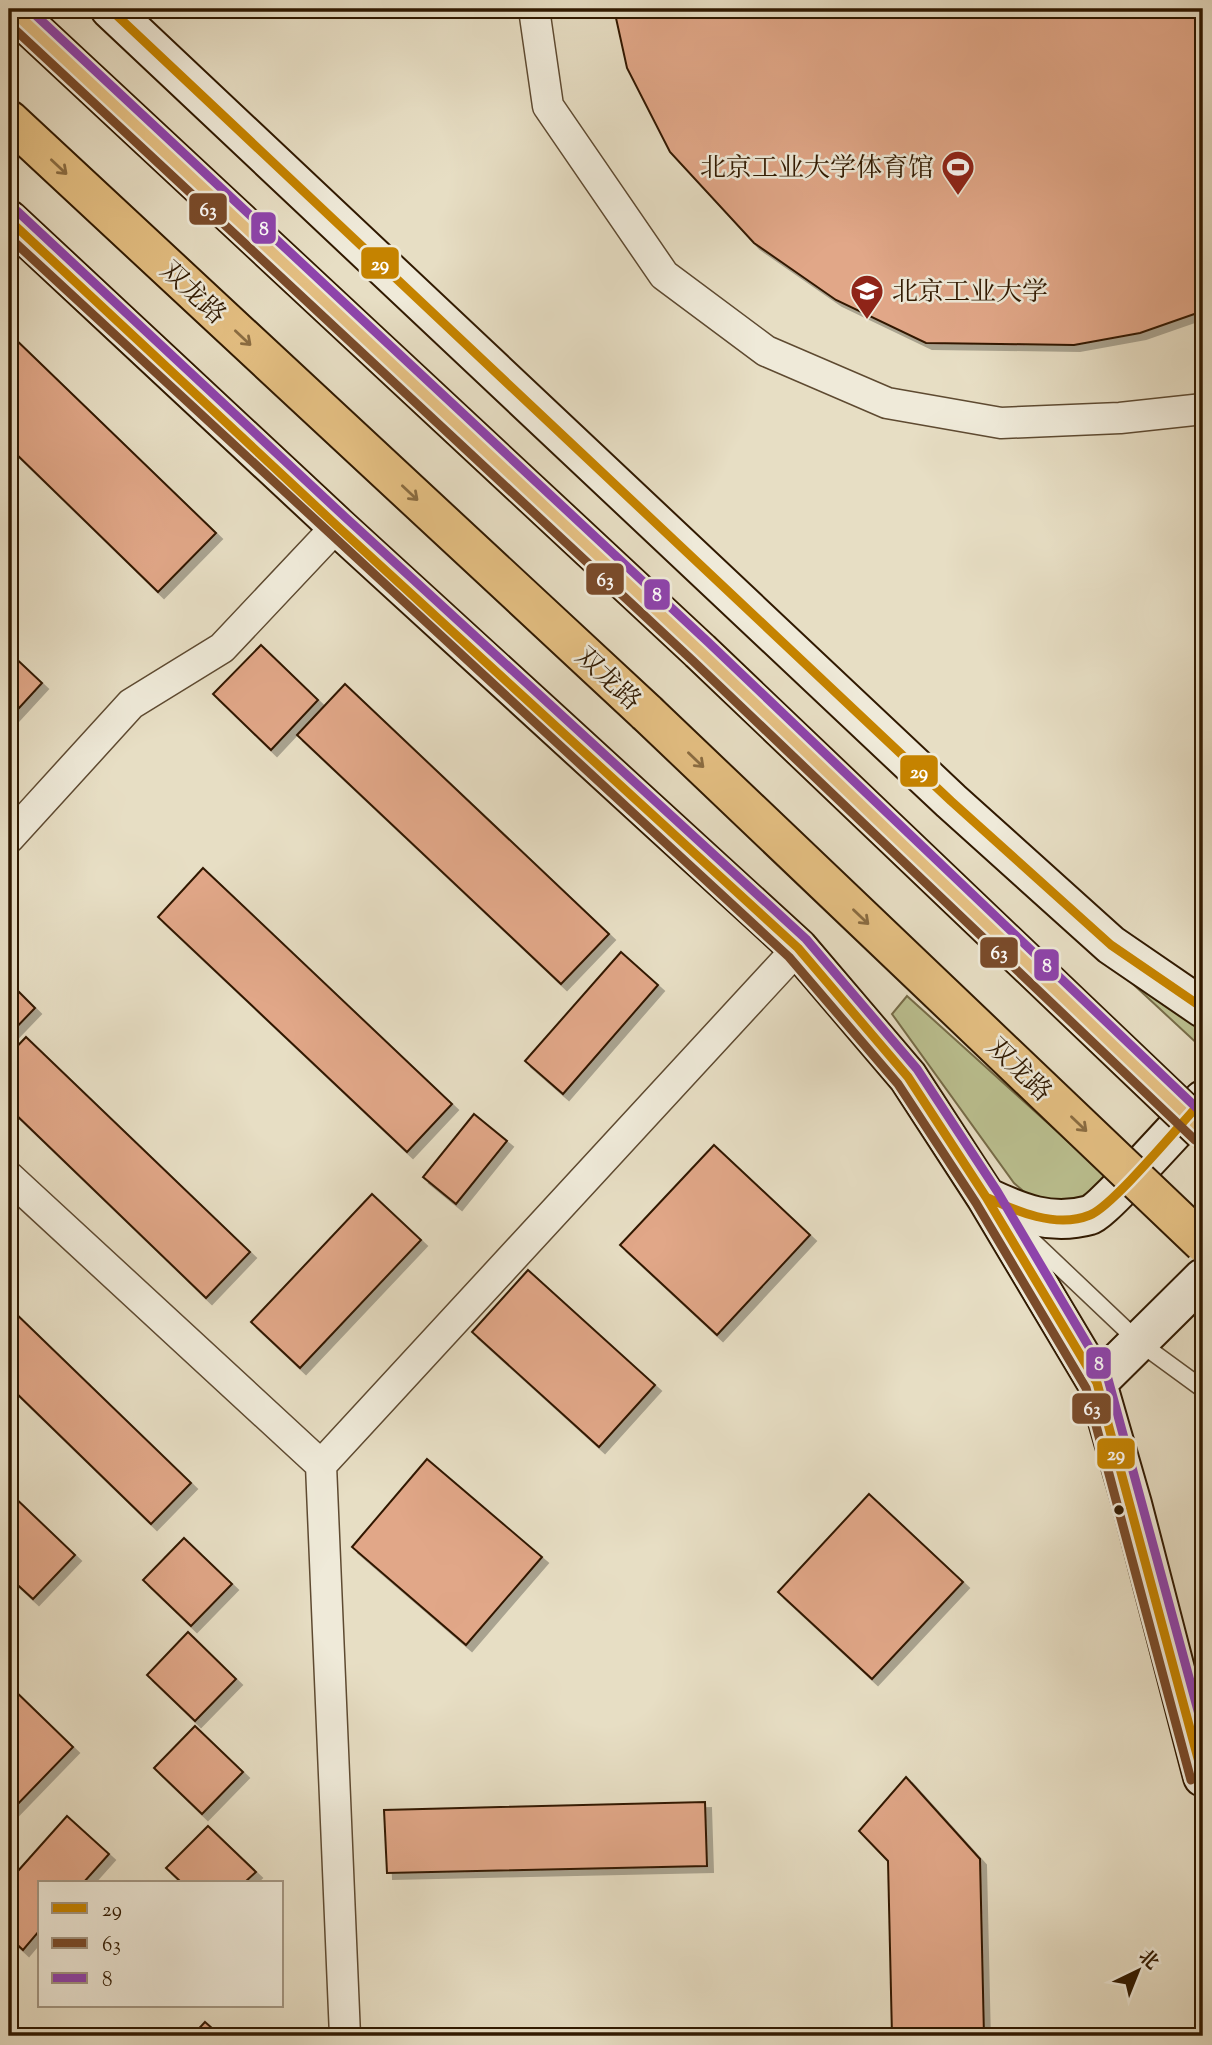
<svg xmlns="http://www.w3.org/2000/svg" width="1212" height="2045" viewBox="0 0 1212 2045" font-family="'Sorts Mill Goudy','Noto Serif SC',serif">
  <defs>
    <filter id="shadow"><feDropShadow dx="6" dy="6" stdDeviation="0" flood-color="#0004"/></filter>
  </defs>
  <rect width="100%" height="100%" fill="#e7dec4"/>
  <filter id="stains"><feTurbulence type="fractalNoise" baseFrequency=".00286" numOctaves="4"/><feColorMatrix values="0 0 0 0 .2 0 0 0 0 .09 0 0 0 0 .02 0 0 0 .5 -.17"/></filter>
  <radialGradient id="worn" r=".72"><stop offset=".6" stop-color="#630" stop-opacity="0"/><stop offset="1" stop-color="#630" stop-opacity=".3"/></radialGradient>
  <!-- green -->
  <path fill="#bbc090" stroke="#766c48" stroke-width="2" d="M1064,920L1203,1026V1049Z
    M907,996L1112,1181L1095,1201L1036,1202L1014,1183L892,1014Z"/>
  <!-- building -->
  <path fill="#e1a788" stroke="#301900" stroke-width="2" filter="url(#shadow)" d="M614,9H1203V311L1140,333L1074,345L926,343L836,300L754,243L670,152L627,68Z
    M9,333L216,533L158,592L9,447Z
    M261,645L318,700L271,750L213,694Z
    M9,652L42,683L9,719Z
    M345,684L609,934L561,984L297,735Z
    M203,868L452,1104L407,1152L158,917Z
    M621,952L658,985L563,1094L525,1061Z
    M9,982L35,1008L9,1035Z
    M26,1037L250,1252L206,1298L9,1108V1055Z
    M474,1114L507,1141L456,1204L423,1177Z
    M714,1145L810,1235L717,1335L620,1245Z
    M372,1194L421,1240L300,1368L251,1322Z
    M528,1270L655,1385L599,1447L472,1332Z
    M9,1307L191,1483L151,1524L9,1386Z
    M427,1459L542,1557L466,1645L352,1547Z
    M9,1492L75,1555L33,1599L9,1577Z
    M869,1494L963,1582L872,1679L778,1592Z
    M184,1538L232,1584L191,1626L143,1580Z
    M188,1632L236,1679L195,1721L147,1675Z
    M9,1685L73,1747L11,1811L9,1809Z
    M195,1726L243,1772L202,1814L154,1768Z
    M906,1777L980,1859L984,2036H892L888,1861L859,1831Z
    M705,1802L707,1866L387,1873L384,1810Z
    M67,1816L109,1854L84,1882H40V1930L23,1950L9,1937V1881Z
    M208,1826L256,1872L245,1882H181L166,1868Z
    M9,2022L23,2036H9Z
    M205,2022L221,2036H192Z"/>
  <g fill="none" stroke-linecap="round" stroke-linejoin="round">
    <defs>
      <path id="service" d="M1023,1232L1140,1343L1203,1389"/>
      <path id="minor" d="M534,9L548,106L664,275L766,351L887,403L1001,423L1120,418L1203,409
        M9,838L131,704L222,648L337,526
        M9,1177L321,1465L345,2036
        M321,1465L798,948"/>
      <path id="secondary" d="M110,9L951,801L1111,945L1203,1008
        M9,220L337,526L798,948L908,1077L986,1197L1097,1383L1132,1504L1203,1777
        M986,1197C1020,1213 1051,1226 1090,1215C1102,1212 1187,1116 1203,1100
        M1097,1383L1203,1278"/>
      <path id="primary" d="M11,9L700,651
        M9,120L647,713"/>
    </defs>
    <!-- service casing -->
    <use href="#service" stroke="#5e4a31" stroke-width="19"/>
    <!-- minor casing -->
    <use href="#minor" stroke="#5e4a31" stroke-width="33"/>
    <!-- secondary casing -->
    <use href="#secondary" stroke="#301900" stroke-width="42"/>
    <!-- primary casing -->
    <use href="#primary" stroke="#301900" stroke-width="42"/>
    <!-- service -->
    <use href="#service" stroke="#efead9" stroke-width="16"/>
    <!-- minor -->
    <use href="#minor" stroke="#efead9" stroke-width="30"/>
    <!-- secondary -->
    <use href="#secondary" stroke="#efead9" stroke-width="38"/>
    <!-- primary -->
    <use href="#primary" stroke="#e4bf82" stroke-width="38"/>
    <defs>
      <path id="primary-bridge" d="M700,651L1203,1131
        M647,713L1203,1243"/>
    </defs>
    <!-- primary-bridge casing -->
    <use href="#primary-bridge" stroke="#301900" stroke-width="42" stroke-linecap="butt"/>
    <!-- primary-bridge -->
    <use href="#primary-bridge" stroke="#e4bf82" stroke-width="38"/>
    <defs>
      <path id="bus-1" d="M110,9L951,801L1111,945L1203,1008
        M9,220L337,526L798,948L908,1077L986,1197L1097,1383L1203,1777
        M986,1197C1016,1211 1056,1229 1090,1215C1114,1205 1181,1123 1203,1100"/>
      <path id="bus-2" d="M9,24L692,660L1195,1140
        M9,237L789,957L898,1084L976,1203L1086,1388L1191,1780"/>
      <path id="bus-3" d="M29,9L708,642L1203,1114
        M17,211L345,517L806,939L917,1069L997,1191L1108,1379L1203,1729"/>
    </defs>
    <!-- bus-1 casing -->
    <use href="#bus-1" stroke="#efead9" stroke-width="14"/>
    <!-- bus-2 casing -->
    <use href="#bus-2" stroke="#efead9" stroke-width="14"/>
    <!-- bus-3 casing -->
    <use href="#bus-3" stroke="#efead9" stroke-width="14"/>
    <!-- bus-1 -->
    <use href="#bus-1" stroke="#c58300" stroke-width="9"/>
    <!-- bus-2 -->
    <use href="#bus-2" stroke="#7a4b2a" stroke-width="9"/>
    <!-- bus-3 -->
    <use href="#bus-3" stroke="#8e44ad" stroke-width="9"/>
  </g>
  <!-- one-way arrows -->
  <defs><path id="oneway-shaft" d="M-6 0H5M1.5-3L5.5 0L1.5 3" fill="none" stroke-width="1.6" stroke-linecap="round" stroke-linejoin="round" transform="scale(1.75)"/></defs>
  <g stroke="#8a6c41">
    <use href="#oneway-shaft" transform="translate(59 167) rotate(43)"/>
    <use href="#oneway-shaft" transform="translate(243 338) rotate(43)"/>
    <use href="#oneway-shaft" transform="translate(410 493) rotate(43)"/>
    <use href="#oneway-shaft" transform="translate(696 760) rotate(44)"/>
    <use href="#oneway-shaft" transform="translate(861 917) rotate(44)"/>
    <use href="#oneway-shaft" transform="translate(1079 1124) rotate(44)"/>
  </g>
  <!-- icons -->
  <defs>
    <symbol id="stadium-pin" viewBox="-11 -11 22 30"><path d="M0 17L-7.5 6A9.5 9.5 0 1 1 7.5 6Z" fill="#8f2418" stroke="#efead9"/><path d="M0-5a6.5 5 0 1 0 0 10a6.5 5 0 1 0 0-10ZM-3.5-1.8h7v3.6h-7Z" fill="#fff"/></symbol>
    <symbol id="university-pin" viewBox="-11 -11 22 30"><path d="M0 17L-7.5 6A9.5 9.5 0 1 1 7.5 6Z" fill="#8f2418" stroke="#efead9"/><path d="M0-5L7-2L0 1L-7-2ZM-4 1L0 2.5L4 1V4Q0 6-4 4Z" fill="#fff"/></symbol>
  </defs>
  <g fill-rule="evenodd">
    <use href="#stadium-pin" x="939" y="148" width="38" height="52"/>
    <use href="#university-pin" x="848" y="272" width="38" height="52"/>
  </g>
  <!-- markers -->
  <circle fill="#301900" stroke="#efead9" stroke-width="2.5" cx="1119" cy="1510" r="6"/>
  <g text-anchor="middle" stroke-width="5" stroke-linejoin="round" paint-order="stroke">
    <!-- poi labels -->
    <g font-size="26" fill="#301900" stroke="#efead9" text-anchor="end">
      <text x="934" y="176">北京工业大学体育馆</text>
      <text x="892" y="300" text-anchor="start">北京工业大学</text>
    </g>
    <!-- street labels -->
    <g font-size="26" fill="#301900" stroke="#efead9">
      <text transform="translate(194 292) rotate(43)" y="9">双龙路</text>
      <text transform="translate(609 678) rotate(43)" y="9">双龙路</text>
      <text transform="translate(1020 1069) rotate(44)" y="9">双龙路</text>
    </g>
  </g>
  <g stroke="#efead9" stroke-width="2.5">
    <rect x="188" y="192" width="40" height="34" rx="7" fill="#7a4b2a"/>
    <rect x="250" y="211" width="27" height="34" rx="7" fill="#8e44ad"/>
    <rect x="360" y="246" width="40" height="34" rx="7" fill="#c58300"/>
    <rect x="585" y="562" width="40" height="34" rx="7" fill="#7a4b2a"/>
    <rect x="643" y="578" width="28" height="33" rx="7" fill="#8e44ad"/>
    <rect x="899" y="754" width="40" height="34" rx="7" fill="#c58300"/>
    <rect x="979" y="936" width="40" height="33" rx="7" fill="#7a4b2a"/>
    <rect x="1033" y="948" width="27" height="34" rx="7" fill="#8e44ad"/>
    <rect x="1085" y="1346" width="27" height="34" rx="7" fill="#8e44ad"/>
    <rect x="1071" y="1392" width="41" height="33" rx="7" fill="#7a4b2a"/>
    <rect x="1096" y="1437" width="40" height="33" rx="7" fill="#c58300"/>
  </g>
  <g font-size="19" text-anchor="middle" font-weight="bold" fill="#fff">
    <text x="208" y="216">63</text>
    <text x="264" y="235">8</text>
    <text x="380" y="270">29</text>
    <text x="605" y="586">63</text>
    <text x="657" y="601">8</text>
    <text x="919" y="778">29</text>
    <text x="999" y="959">63</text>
    <text x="1047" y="972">8</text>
    <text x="1099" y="1370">8</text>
    <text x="1092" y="1415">63</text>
    <text x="1116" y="1460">29</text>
  </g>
  <!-- margin -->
  <rect width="1212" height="2045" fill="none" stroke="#e7dec4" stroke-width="35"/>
  <rect x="10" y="10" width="1191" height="2024" fill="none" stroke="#301900" stroke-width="3.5"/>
  <rect x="18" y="18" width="1177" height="2010" fill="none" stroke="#301900" stroke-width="2"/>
  <!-- legend -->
  <rect x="38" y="1881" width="245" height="126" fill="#efead9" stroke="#a39682" stroke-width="2"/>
  <rect x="52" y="1903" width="35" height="10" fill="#c58300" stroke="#a39682" stroke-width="2"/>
  <text x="102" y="1916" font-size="21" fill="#301900">29</text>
  <rect x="52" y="1938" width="35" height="10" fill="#7a4b2a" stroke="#a39682" stroke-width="2"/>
  <text x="102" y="1951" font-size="21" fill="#301900">63</text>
  <rect x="52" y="1973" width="35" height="10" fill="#8e44ad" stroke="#a39682" stroke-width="2"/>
  <text x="102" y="1986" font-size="21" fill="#301900">8</text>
  <!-- north arrow -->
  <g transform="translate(1138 1971) rotate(43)" stroke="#efead9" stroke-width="5" paint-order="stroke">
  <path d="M0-5L12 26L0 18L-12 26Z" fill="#301900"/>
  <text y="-10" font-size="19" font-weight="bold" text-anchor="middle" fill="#301900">北</text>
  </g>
  <rect width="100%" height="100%" filter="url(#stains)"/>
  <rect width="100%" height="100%" fill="url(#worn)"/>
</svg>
